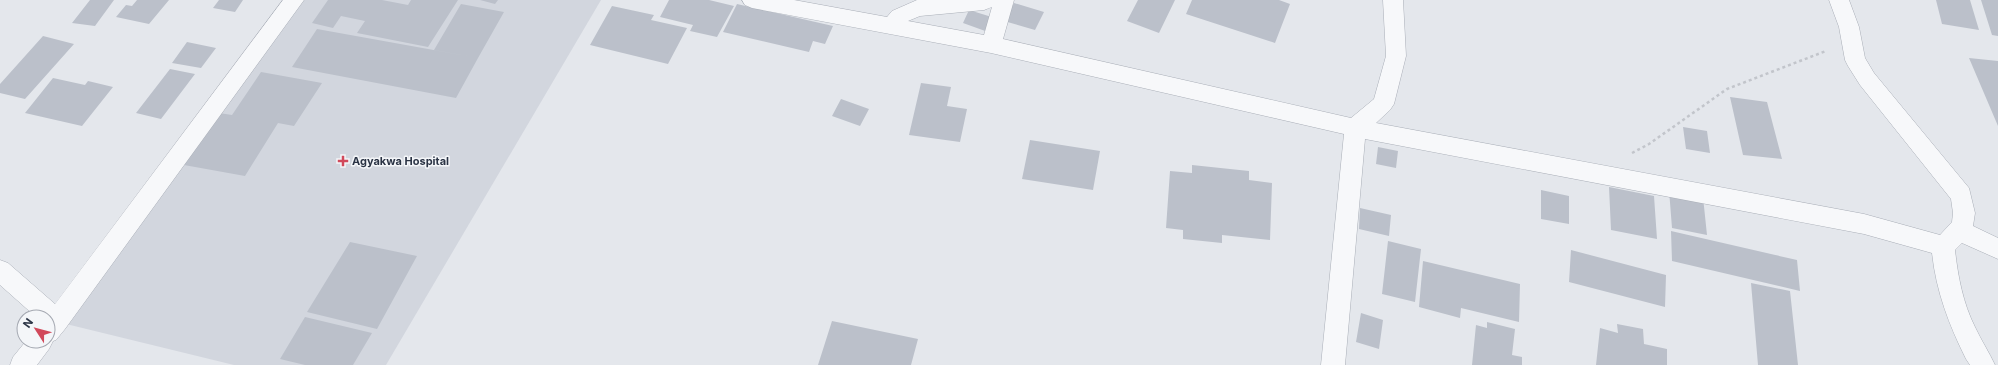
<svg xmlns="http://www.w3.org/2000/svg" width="1998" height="365" viewBox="0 0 1998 365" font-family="Inter,sans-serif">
  <rect width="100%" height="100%" fill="#e4e7ec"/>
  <!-- built -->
  <path fill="#d2d6de" d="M298,0H601L386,365H234L62,323Z"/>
  <!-- building -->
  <path fill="#bbc0ca" d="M90,0H114L95,26L72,23Z
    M137,0H169L149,24L116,17L126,5L132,6Z
    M219,0H243L235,12L213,8Z
    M328,0H382L408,5L411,0H458L428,47L357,33L365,21L341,16L333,28L312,23Z
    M480,0H498L495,4Z
    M669,0H709L734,6L717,37L690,31L693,25L660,17Z
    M1138,0H1175L1159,33L1127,21Z
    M1192,0H1279L1290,4L1275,43L1186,14Z
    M1936,0H1970L1979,30L1942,24Z
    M1981,0H1998V36L1992,35Z
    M1014,3L1044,12L1035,30L1004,21Z
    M461,4L504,12L478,58L434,50Z
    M737,4L833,26L825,44L813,41L809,52L723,32Z
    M612,6L654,15L651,20L687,28L668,64L590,45Z
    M969,10L995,18L988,32L963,23Z
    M317,29L478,58L456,98L292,67Z
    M43,36L74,44L25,99L0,93V84Z
    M187,42L216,48L201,68L172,63Z
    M1969,58L1998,61V126Z
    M170,69L195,74L161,119L136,113Z
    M261,72L322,83L294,126L278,123L245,176L184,165L219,113L232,115Z
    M53,78L85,85L88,81L113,87L82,126L25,113Z
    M921,83L951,87L947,106L967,109L960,142L909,135Z
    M1730,97L1767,102L1782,159L1743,155Z
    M841,99L869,109L860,126L832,116Z
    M1683,127L1707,131L1710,153L1686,149Z
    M1030,140L1100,151L1093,190L1022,179Z
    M1378,147L1398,151L1396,168L1376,164Z
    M1192,165L1249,171V180L1272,183L1270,240L1222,235V243L1183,239V230L1166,228L1170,171L1192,173Z
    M1609,187L1654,196L1657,239L1611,230Z
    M1541,190L1569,196V224L1541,219Z
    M1669,190L1703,197L1707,235L1672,228Z
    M1360,208L1391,215L1389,236L1359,229Z
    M1671,231L1797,260L1800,291L1672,261Z
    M1388,241L1421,249L1415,302L1382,294Z
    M350,242L417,256L377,329L307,312Z
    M1571,250L1666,275L1665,307L1569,282Z
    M1423,261L1520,284L1519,322L1461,308L1460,318L1419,307Z
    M1751,283L1790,291L1798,365H1758Z
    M1361,313L1383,320L1379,349L1356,342Z
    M305,317L372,333L353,365H305L280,359Z
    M832,321L918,339L911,365H818Z
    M1487,322L1515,329L1512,355L1522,357V365H1472L1476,325L1487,328Z
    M1617,324L1643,329L1644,344L1667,349V365H1596L1600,328L1618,333Z"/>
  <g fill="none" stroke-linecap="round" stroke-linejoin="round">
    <defs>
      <path id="minor" d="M283,0H304L65,329L56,340L53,341L49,349L37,365H10L13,357L26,341H48V317H36L0,285V260L8,263L55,304Z
        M742,0H794L887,17L892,11L917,0H1014L1003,39L1351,118L1374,99L1386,56L1383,0H1403L1406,56L1394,104L1390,110L1376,123L1864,214L1940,235L1952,222L1953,213L1951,199L1860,85L1848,66L1845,60L1839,27L1829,0H1849L1859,27L1865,58L1874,73L1969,188L1975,213L1973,226L1998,238V259L1962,243L1955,250C1958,277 1963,303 1975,327C1981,340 1989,352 1995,365H1970L1966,359C1949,325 1936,291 1932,253L1864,234L1365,139L1345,365H1321L1344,134L991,53L752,8L745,5ZM992,7L984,35L908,21L920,16L984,10Z"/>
    </defs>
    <!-- minor casing -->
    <use href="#minor" stroke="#a9aeb7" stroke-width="1"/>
    <!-- path -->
    <path stroke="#c2c5cb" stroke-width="2.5" stroke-dasharray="3 3" stroke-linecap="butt" d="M1632,153L1649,144L1727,89L1826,51"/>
    <!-- minor -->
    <use href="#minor" fill="#f7f8fa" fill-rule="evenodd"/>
  </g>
  <!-- markers -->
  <path fill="#d1495b" stroke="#f4f6f9" stroke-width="1.5" d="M341 155h4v4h4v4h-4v4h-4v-4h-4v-4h4z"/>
  <g text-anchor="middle" stroke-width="3" stroke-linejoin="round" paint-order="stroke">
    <!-- poi labels -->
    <g font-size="11" font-weight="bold" fill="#2b3445" stroke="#f4f6f9" text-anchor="start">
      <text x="352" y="165">Agyakwa Hospital</text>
    </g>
  </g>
  <!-- north arrow -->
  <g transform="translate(36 329) rotate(306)"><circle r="19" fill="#f4f6f9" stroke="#a4a8b1"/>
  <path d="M0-3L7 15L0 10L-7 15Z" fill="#d1495b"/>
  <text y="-6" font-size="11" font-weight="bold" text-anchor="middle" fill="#2b3445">N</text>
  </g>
</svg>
